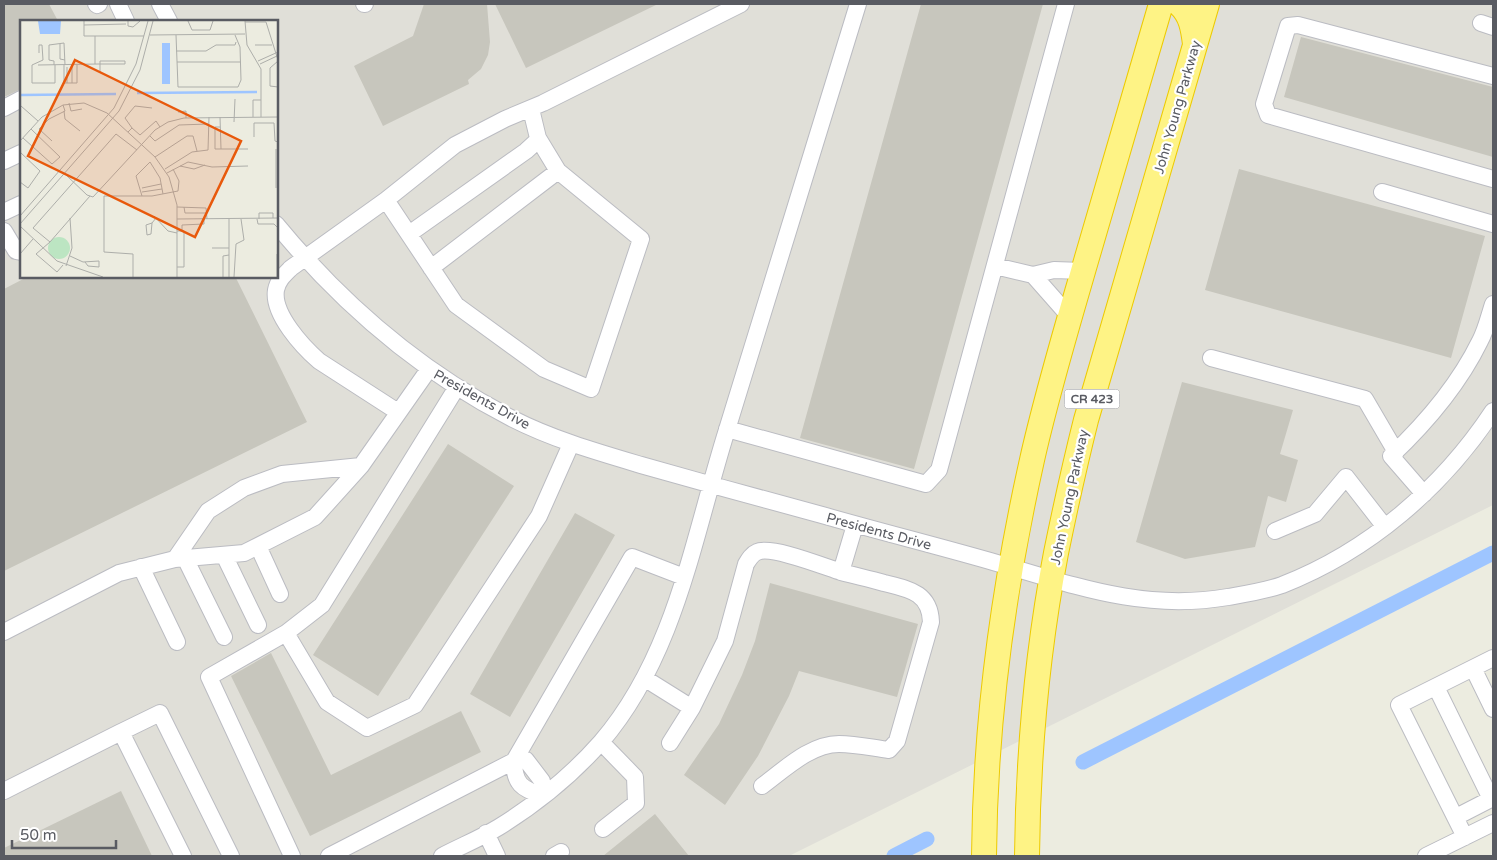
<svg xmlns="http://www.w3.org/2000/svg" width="1497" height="860" viewBox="0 0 1497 860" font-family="'Varela Round',sans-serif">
  <rect width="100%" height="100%" fill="#ecece0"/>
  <!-- industrial -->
  <path fill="#e0dfd8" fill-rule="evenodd" d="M4,4H1493V505L789,856H4ZM21,21H276V276H21Z"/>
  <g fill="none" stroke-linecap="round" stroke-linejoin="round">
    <!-- canal -->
    <path stroke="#9ec5ff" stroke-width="15" d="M1083,762L1493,553
      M894,856L927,839"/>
  </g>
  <!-- building -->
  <path fill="#c7c6bd" d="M4,4H49L58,21H21V89L4,97Z
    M424,4H487L490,42L488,55L481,69L468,80L469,84L383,126L354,66L413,36Z
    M495,4H658L526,68Z
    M921,4H1043L914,469L800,438Z
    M1301,37L1493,87V157L1284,97Z
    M1239,169L1485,236L1451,358L1205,290Z
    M29,276H235L307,422L4,571V289Z
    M1182,382L1293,410L1280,454L1298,460L1286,502L1268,496L1255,547L1185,559L1136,542Z
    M448,444L514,486L378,696L313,655Z
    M575,513L615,535L510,717L470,694Z
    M770,583L918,624L897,697L799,671L789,696L758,756L725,805L684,775L719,724L742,675L755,641Z
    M271,653L331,775L461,711L481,752L310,836L231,676Z
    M121,791L152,856H4V848Z
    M655,814L689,856H603Z"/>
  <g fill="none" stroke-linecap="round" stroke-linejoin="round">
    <defs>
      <path id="minor" d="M96,4L97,5L99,4
        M118,4L126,21
        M160,4L169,21
        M364,4H365
        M1481,23L1493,27
        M1493,76L1298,25L1288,26L1264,104L1268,115L1493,179
        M4,108L21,99
        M4,161L21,153
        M1382,192L1493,224
        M386,200L456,305L544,369L591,389L641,239L558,171L538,138L531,109
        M4,212L21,204
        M276,224C341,303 420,371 511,418C552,439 597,452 641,465C701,482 762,499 822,515C878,531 934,545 990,561C1071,584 1141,612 1228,597C1245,594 1265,591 1282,585C1369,551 1442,488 1493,411
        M4,231L16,251L21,252
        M409,234L526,151L538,140
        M995,266L1033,275L1054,270L1083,271
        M431,268L558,171
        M1033,275L1070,317
        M1211,358L1365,399L1396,452
        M398,412L319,361C303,347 272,314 276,290C278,280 284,275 291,268L386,200L455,145L505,119L543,103L741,4
        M727,429L926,484L939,470L1066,4
        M1424,494L1391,456C1427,422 1458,386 1480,341C1486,330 1489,316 1493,304
        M1275,531L1315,514L1346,477L1385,527
        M258,546L280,594
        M224,555L258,625
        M185,558L224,637
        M175,559L208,511L244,488L282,474L361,466
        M141,567L177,642
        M4,632L119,573L175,559L244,553L315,517L361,466L429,369
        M286,633L327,702L367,728L415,705L539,516L571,444
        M1473,668L1493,709
        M644,678L692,708L725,641L746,564C749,559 752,554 757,552C771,545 825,567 841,572
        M1436,687L1491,799
        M601,742L635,777L636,803L603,829
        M670,743L692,708
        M526,760L542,781L543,796C522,789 514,784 514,761Z
        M762,786C784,770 810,744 839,744C856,744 873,748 889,750L897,741L931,622C930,592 908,589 884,583C870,579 856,576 841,572L855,525
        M4,791L121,732
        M1456,817L1493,798
        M486,833L497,856
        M1465,837L1399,705L1493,658
        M183,856L121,732L160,713L231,856
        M292,856L209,677L286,633L322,605L457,387
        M329,856L514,761L632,557L684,577
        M442,856C461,846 481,838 499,827C536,804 572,775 601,742C675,656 693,539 726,433C770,290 814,147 858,4
        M554,856L561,852
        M1426,856L1493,823"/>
      <path id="highway" d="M1179,4C1191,15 1193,28 1195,44
        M984,856C985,723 1003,590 1032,460C1047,393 1067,327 1086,261C1111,175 1136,90 1161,4
        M1027,856C1028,755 1037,653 1056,553C1065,509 1075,464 1086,420L1207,4"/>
    </defs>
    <!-- minor casing -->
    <use href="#minor" stroke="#bbbcc2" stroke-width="18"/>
    <!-- highway casing -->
    <use href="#highway" stroke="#edca00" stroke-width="26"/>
    <!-- minor -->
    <use href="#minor" stroke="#fff" stroke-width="16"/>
    <!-- highway -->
    <use href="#highway" stroke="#fef385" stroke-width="24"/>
  </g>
  <g text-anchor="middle" stroke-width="4.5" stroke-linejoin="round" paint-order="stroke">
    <!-- shield labels -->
    <rect fill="#fff" stroke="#8b8c91" stroke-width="1" x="1064.5" y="389.5" width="55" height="19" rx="4"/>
    <g font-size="12" font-weight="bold" fill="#595b62">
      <text x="1092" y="403">CR 423</text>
    </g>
    <!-- street labels -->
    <g font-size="14" fill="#595b62" stroke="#fff">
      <text transform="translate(1177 107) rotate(-74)" y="5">John Young Parkway</text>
      <text transform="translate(482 399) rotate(29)" y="5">Presidents Drive</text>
      <text transform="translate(1069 497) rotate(-78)" y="5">John Young Parkway</text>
      <text transform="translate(879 531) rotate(15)" y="5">Presidents Drive</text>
    </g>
  </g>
  <!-- overview -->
  <g transform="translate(20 20)">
    <rect width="258" height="258" fill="#ecece0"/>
    <path d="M28 228a11 11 0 1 1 22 0a11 11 0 1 1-22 0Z" fill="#bce5c2"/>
    <path d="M18,1H41L40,14H20ZM142,23H150V64H142Z" fill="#9ec5ff"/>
    <path fill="none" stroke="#9ec5ff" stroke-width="2.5" d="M117,73L237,72M0,75L96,74"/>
    <path fill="none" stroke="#adaeaa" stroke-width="1" d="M64,1V16H124M108,1V6L113,7L120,1M168,1L172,10H190L193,1M225,1L227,25L241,49V97M225,2H246L258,40M64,5L106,4M130,15L225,14M156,15L158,67H218L221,60L220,27L215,15M75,16V44M40,24V39L45,40M235,25H252M156,31H186L196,25H215L216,22M19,33V25H22L23,40L12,45V63H35V45M238,41L258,32M258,41L250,48V66L258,67M157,42H221M240,44L257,36M18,45L78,44H105V41H80V53M34,45V41L29,40V25L44,23L45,45M44,45V63H57V45M47,47V63M52,47V63M49,83L51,91L62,89M1,86L18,101M44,91L45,99L60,111M158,92L166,91V98M200,97L201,129H195V107H200M233,97V80H241M214,102L215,79M112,108L120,115L136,101L140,107M108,112L112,108L105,98L115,86L132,88M130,116L135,121L159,105L188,104M234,117V103H254L255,121L258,122M3,118L32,144L40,137L11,109M0,121L22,97L43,85L64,83L87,93L135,137L149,157L157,185V257M32,121L19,109L29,99L45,91L43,85M201,129H228M0,132L20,151L8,168L0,162M135,137L167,116H173L177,131M160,146L174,149L185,145M145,149L172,132L188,130L189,97M147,153L168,142L192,147L228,146M45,154L67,175L73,177L135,110L148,102L164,98L258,97M122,168L141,164M256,168V129M122,172L142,169M70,176L30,222L13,208L96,114L117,130M122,176L116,156L130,142L140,158L143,174M157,187L186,188L187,199M164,187L165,193H187M0,196L94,88L116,44L128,1M134,196L148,211L157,213M157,199L258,198M209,199V257M237,199L238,204H254L258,208M239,199V193H253V198M132,203L126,205L127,215L131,214L132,203L136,198M0,204L99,91L120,50L133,1M0,206L37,241L83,257M157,211H164V247H157M162,211V205L184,204V199M30,222L16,234L37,252L43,245M192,228H209M0,234L13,219M257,234V257M50,236L63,242L79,241V247L68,246L65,242M46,246L52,228L50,198M113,257V234L84,232V176H132L158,171L159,161L153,149M203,257V236L209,235M214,257L216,224L224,220L221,199"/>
    <path fill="#e8590c" fill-opacity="0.15" stroke="#e8590c" stroke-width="2.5" d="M55,40L221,121L175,217L8,136Z"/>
    <rect width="258" height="258" fill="none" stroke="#595b62" stroke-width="2.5"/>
  </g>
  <!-- border -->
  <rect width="1497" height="860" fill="none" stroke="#595b62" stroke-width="10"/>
  <!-- scale -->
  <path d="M12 840v8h104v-8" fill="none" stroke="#595b62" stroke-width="2.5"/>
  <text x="20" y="840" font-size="15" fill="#595b62" stroke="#ffffff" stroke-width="4" paint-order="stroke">50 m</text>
</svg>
